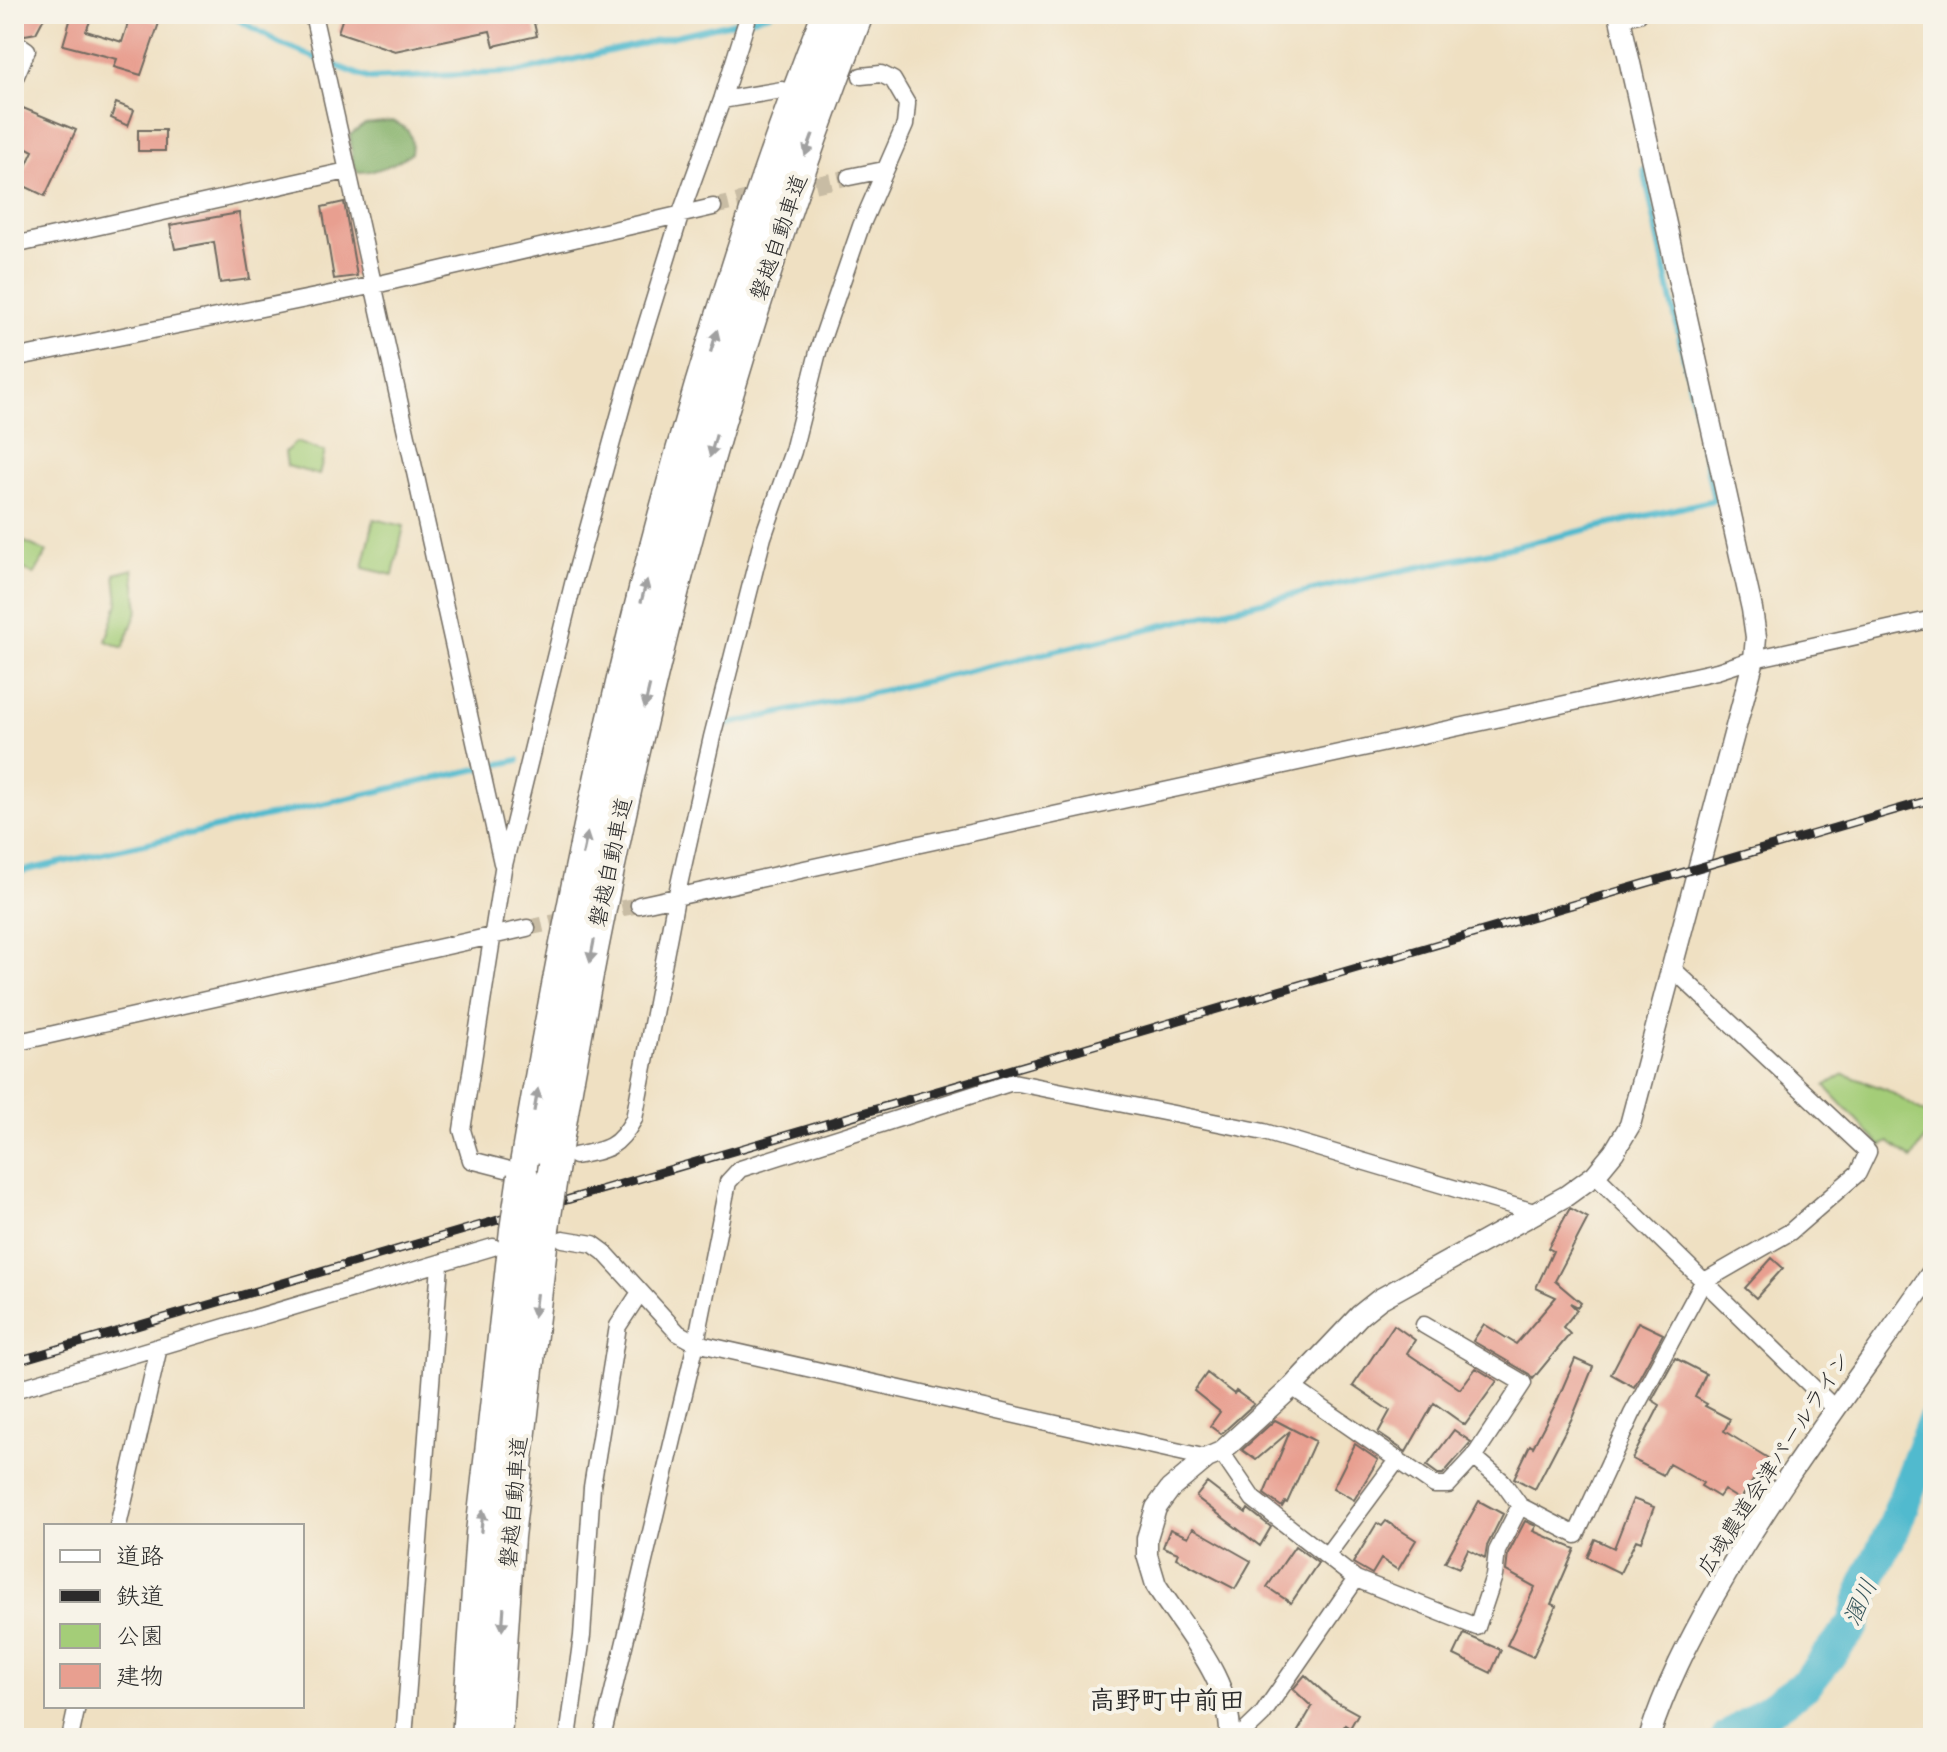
<svg xmlns="http://www.w3.org/2000/svg" width="1947" height="1752" font-family="'Shantell Sans','Klee One',sans-serif">
	<style>
		.green { fill: #a4cd78; stroke: #687c52; stroke-width: 2 }
		.forest { fill: #83b068; stroke: #576e4a; stroke-width: 2 }
		.lines { fill: none; stroke-linecap: round; stroke-linejoin: round }
		.stream { stroke: #51bace; stroke-width: 6 }
		.river { stroke: #51bace; stroke-width: 34 }
		.building { fill: #e89f90 }
		.minor-tunnel { stroke: #c8bca4; stroke-width: 16; stroke-dasharray: 16 8; stroke-linecap: butt }
		.minor-casing { stroke: #706a60; stroke-width: 19 }
		.tertiary-casing { stroke: #706a60; stroke-width: 23 }
		.motorway-casing { stroke: #706a60; stroke-width: 33 }
		.minor { stroke: #fff; stroke-width: 16 }
		.tertiary { stroke: #fff; stroke-width: 20 }
		.motorway { stroke: #fff; stroke-width: 30 }
		.rail-casing { stroke: #2b2b2b; stroke-width: 9 }
		.rail { stroke: #f7f3e8; stroke-width: 6; stroke-dasharray: 18; stroke-linecap: butt }
		.motorway-bridge-casing { stroke: #706a60; stroke-width: 33; stroke-linecap: butt }
		.motorway-bridge { stroke: #fff; stroke-width: 30 }
		.oneway { fill: #a0a0a0 }
		.labels { text-anchor: middle; stroke-width: 8; stroke-linejoin: round; paint-order: stroke }
		.street-label { font-size: 22px; fill: #2b2b2b; stroke: #f7f3e8 }
		.water-label { font-size: 24px; font-style: italic; fill: #36565c; stroke: #f7f3e8 }
		.quarter-label { font-size: 26px; font-weight: bold; fill: #2b2b2b; stroke: #f7f3e8 }
	</style>
	<rect width="100%" height="100%" fill="#f7f3e8"/>
	<filter id="ink" filterUnits="userSpaceOnUse"><feTurbulence type="fractalNoise" baseFrequency=".0125" numOctaves="2"/><feDisplacementMap in="SourceGraphic" scale="16" xChannelSelector="R" yChannelSelector="G"/><feConvolveMatrix kernelMatrix="1 2 1 2 8 2 1 2 1" color-interpolation-filters="sRGB"/></filter>
	<filter id="wash" filterUnits="userSpaceOnUse"><feTurbulence type="fractalNoise" baseFrequency=".006" numOctaves="4" result="noise"/><feDisplacementMap in="SourceGraphic" scale="32" xChannelSelector="R" yChannelSelector="G"/><feGaussianBlur stdDeviation="1.8" result="paint"/><feColorMatrix in="noise" values="0 0 0 0 0 0 0 0 0 0 0 0 0 0 0 0 0 1.4 0 .05"/><feComposite in="paint" operator="in"/></filter>
	<g filter="url(#wash)">
		<rect width="100%" height="100%" fill="#efe0c2"/>
		<!-- green -->
		<path class="green" d="M296 442 325 452 319 475 287 466 285 452Z
			M374 519 404 526 393 575 363 568Z
			M14 537 47 552 34 575 14 563Z
			M133 569 138 609 123 648 106 641 118 603 115 574Z
			M1844 1074 1887 1090 1933 1118V1126L1912 1159 1889 1142 1881 1146 1825 1086Z"/>
		<!-- forest -->
		<path class="forest" d="M392 121C409 128 414 134 411 153 395 164 379 172 358 172L353 163 350 135 365 124Z"/>
		<g class="lines">
			<!-- stream -->
			<path class="stream" d="M228 14 283 45 370 79 519 72 770 14
				M721 726 931 680 1325 587 1495 551 1714 500 1644 170
				M14 873 518 760"/>
			<!-- river -->
			<path class="river" d="M1728 1738 1806 1684 1854 1624 1865 1586 1894 1527 1933 1422"/>
		</g>
		<g id="blocks">
			<!-- building -->
			<path class="building" d="M14 14H46L36 33 25 35 14 29Z
				M72 14H93L86 31 122 42 131 14 159 23 141 75 114 67 117 59 63 45Z
				M344 14H532L537 36 494 46 490 31 395 51 338 32Z
				M116 103 134 110 128 126 111 118Z
				M23 108 76 130 45 196 18 183 33 151 14 141V129Z
				M138 130H165V151H138Z
				M344 202 357 276 334 279 322 207Z
				M239 213 250 279 220 283 214 242 175 249 170 225Z
				M1570 1208 1588 1218 1555 1281 1581 1303 1578 1307 1570 1303 1577 1310 1563 1327 1570 1334 1533 1379 1529 1374 1473 1341 1484 1324 1516 1344 1556 1297 1536 1288 1553 1251 1548 1248Z
				M1772 1258 1783 1268 1756 1298 1745 1288Z
				M1638 1322 1663 1334 1634 1387 1611 1374Z
				M1394 1325 1415 1340 1407 1353 1460 1389 1476 1368 1497 1381 1465 1425 1434 1403 1406 1452 1378 1433 1390 1411 1353 1386Z
				M1675 1358 1706 1374 1695 1397 1707 1404 1705 1406 1730 1419 1724 1431 1768 1458 1740 1500 1724 1490 1719 1497 1701 1486 1703 1483 1669 1464 1663 1475 1632 1459 1660 1405 1652 1400Z
				M1575 1359 1593 1367 1573 1416 1535 1489 1514 1478 1530 1445 1533 1447 1557 1401Z
				M1207 1373 1234 1394 1236 1391 1254 1404 1221 1434 1210 1426 1220 1412 1194 1391Z
				M1275 1420 1315 1441 1287 1503 1285 1502 1282 1507 1264 1494 1290 1431 1256 1460 1242 1450Z
				M1454 1430 1471 1442 1443 1474H1438L1427 1466Z
				M1355 1444 1378 1460 1354 1500 1333 1488Z
				M1207 1483 1246 1513 1248 1509 1271 1527 1260 1546 1196 1497Z
				M1633 1499 1654 1507 1641 1542 1636 1540 1620 1573 1587 1557 1595 1539 1614 1548Z
				M1479 1501 1503 1514 1487 1546 1485 1558 1468 1549 1459 1568 1445 1562Z
				M1386 1521 1416 1540 1398 1570 1381 1559 1372 1574 1353 1563 1377 1523 1382 1526Z
				M1525 1521 1536 1526 1533 1531 1575 1549 1551 1604 1556 1606 1533 1657 1507 1645 1535 1587 1506 1571 1508 1554Z
				M1193 1528 1251 1561 1235 1589 1176 1558 1178 1553 1163 1547 1170 1529 1188 1537Z
				M1295 1546 1318 1563 1291 1603 1267 1587Z
				M1464 1634 1501 1650 1491 1673 1454 1655Z
				M1305 1675 1331 1699 1358 1714 1350 1728 1345 1725 1338 1738H1294L1312 1707 1293 1689Z"/>
		</g>
	</g>
	<g filter="url(#ink)">
		<use href="#blocks" fill-opacity="0" stroke="#706a60" stroke-width="2"/>
		<g class="lines">
			<!-- minor-tunnel -->
			<path class="minor-tunnel" d="M792 190 849 177
				M713 207 762 196
				M598 913 639 905
				M527 928 575 918"/>
			<!-- minor casing -->
			<g class="minor-casing">
				<path id="minor" d="M313 14 502 863
					M1620 18 1639 14
					M14 41 27 50 14 80
					M722 100 782 90
					M849 177 884 170
					M14 245 347 171
					M14 358 375 285 713 207
					M639 905 1717 671 1754 659 1933 619
					M14 1043 527 928
					M575 1156C607 1150 618 1148 634 1119L676 898 712 737 763 537 793 451 819 348 861 226 905 125 907 104 893 80 881 74 861 76
					M506 1169 471 1160 462 1130 503 869 574 580 626 391 681 213 722 100 749 14
					M1595 1175 1834 1408
					M563 1239 593 1244 604 1252 678 1333 696 1343 1207 1458
					M1292 1387 1434 1485H1448L1474 1457 1523 1383 1424 1325
					M14 1390 493 1247
					M1221 1452 1253 1499 1356 1579 1477 1627 1494 1576 1497 1551 1520 1506
					M1474 1457 1502 1481 1520 1506 1576 1535 1632 1414 1703 1282 1790 1232 1858 1173 1868 1152 1673 969
					M118 1526 159 1347
					M1327 1555 1398 1459
					M70 1738 77 1706
					M404 1738 440 1265
					M568 1738 582 1636 592 1487 618 1326 639 1294
					M602 1738 696 1343 728 1182 740 1169 1013 1082 1264 1132 1534 1212
					M1238 1738 1262 1715 1356 1579"/>
			</g>
			<!-- tertiary casing -->
			<g class="tertiary-casing">
				<path id="tertiary" d="M1230 1738C1232 1680 1185 1631 1156 1585L1147 1555V1538L1156 1508 1170 1489 1207 1458 1221 1452 1292 1387 1360 1315 1380 1299 1566 1196 1595 1175 1614 1152 1630 1125 1754 659 1756 637 1752 609 1619 14
					M1649 1738C1665 1687 1689 1641 1715 1594 1779 1481 1859 1378 1933 1271"/>
			</g>
			<!-- motorway casing -->
			<g class="motorway-casing">
				<path id="motorway" d="M554 1165C619 772 713 385 858 14
					M523 1176C589 781 680 388 827 14
					M467 1738 481 1533 515 1230
					M496 1738 509 1537 544 1228"/>
			</g>
			<!-- minor -->
			<use href="#minor" class="minor"/>
			<!-- tertiary -->
			<use href="#tertiary" class="tertiary"/>
			<!-- motorway -->
			<use href="#motorway" class="motorway"/>
			<!-- rail casing -->
			<g class="rail-casing">
				<path id="rail" d="M14 1362 1933 799"/>
			</g>
			<!-- rail -->
			<use href="#rail" class="rail"/>
			<!-- motorway-bridge casing -->
			<g class="motorway-bridge-casing">
				<path id="motorway-bridge" d="M544 1228 554 1165
					M515 1230 523 1176"/>
			</g>
			<!-- motorway-bridge -->
			<use href="#motorway-bridge" class="motorway-bridge"/>
		</g>
		<!-- one-way arrows -->
		<defs><path id="oneway-solid" d="M-6-.8H1V-3.2L6.5 0L1 3.2V.8H-6Z" transform="scale(2)"/></defs>
		<g class="oneway">
			<use href="#oneway-solid" transform="translate(809 145) rotate(110)"/>
			<use href="#oneway-solid" transform="translate(714 341) rotate(-73)"/>
			<use href="#oneway-solid" transform="translate(713 446) rotate(106)"/>
			<use href="#oneway-solid" transform="translate(644 591) rotate(-75)"/>
			<use href="#oneway-solid" transform="translate(647 697) rotate(103)"/>
			<use href="#oneway-solid" transform="translate(585 844) rotate(-78)"/>
			<use href="#oneway-solid" transform="translate(592 951) rotate(101)"/>
			<use href="#oneway-solid" transform="translate(536 1100) rotate(-80)"/>
			<use href="#oneway-solid" transform="translate(535 1305) rotate(97)"/>
			<use href="#oneway-solid" transform="translate(482 1521) rotate(-84)"/>
			<use href="#oneway-solid" transform="translate(503 1619) rotate(94)"/>
		</g>
	</g>
	<g class="labels">
		<!-- street labels -->
		<g class="street-label">
			<text transform="translate(778 237) rotate(-71)" y="8">磐越自動車道</text>
			<text transform="translate(610 862) rotate(-78)" y="8">磐越自動車道</text>
			<text transform="translate(1773 1463) rotate(-57)" y="8">広域農道会津パールライン</text>
			<text transform="translate(513 1502) rotate(-85)" y="8">磐越自動車道</text>
		</g>
		<!-- water labels -->
		<g class="water-label">
			<text transform="translate(1860 1602) rotate(-65)" y="8">溷川</text>
		</g>
		<!-- quarter labels -->
		<g class="quarter-label">
			<text x="1167" y="1709">高野町中前田</text>
		</g>
	</g>
	<!-- margin -->
	<rect width="1947" height="1752" fill="none" stroke="#f7f3e8" stroke-width="48"/>
	<!-- legend -->
	<rect x="44" y="1524" width="260" height="184" fill="#f7f3e8" stroke="#a5a39c" stroke-width="2"/>
	<rect x="60" y="1550" width="40" height="12" fill="#ffffff" stroke="#a5a39c" stroke-width="2"/>
	<text x="116" y="1564" font-size="24" fill="#2b2b2b">道路</text>
	<rect x="60" y="1590" width="40" height="12" fill="#2b2b2b" stroke="#a5a39c" stroke-width="2"/>
	<text x="116" y="1604" font-size="24" fill="#2b2b2b">鉄道</text>
	<rect x="60" y="1624" width="40" height="24" fill="#a4cd78" stroke="#a5a39c" stroke-width="2"/>
	<text x="116" y="1644" font-size="24" fill="#2b2b2b">公園</text>
	<rect x="60" y="1664" width="40" height="24" fill="#e89f90" stroke="#a5a39c" stroke-width="2"/>
	<text x="116" y="1684" font-size="24" fill="#2b2b2b">建物</text>
</svg>
